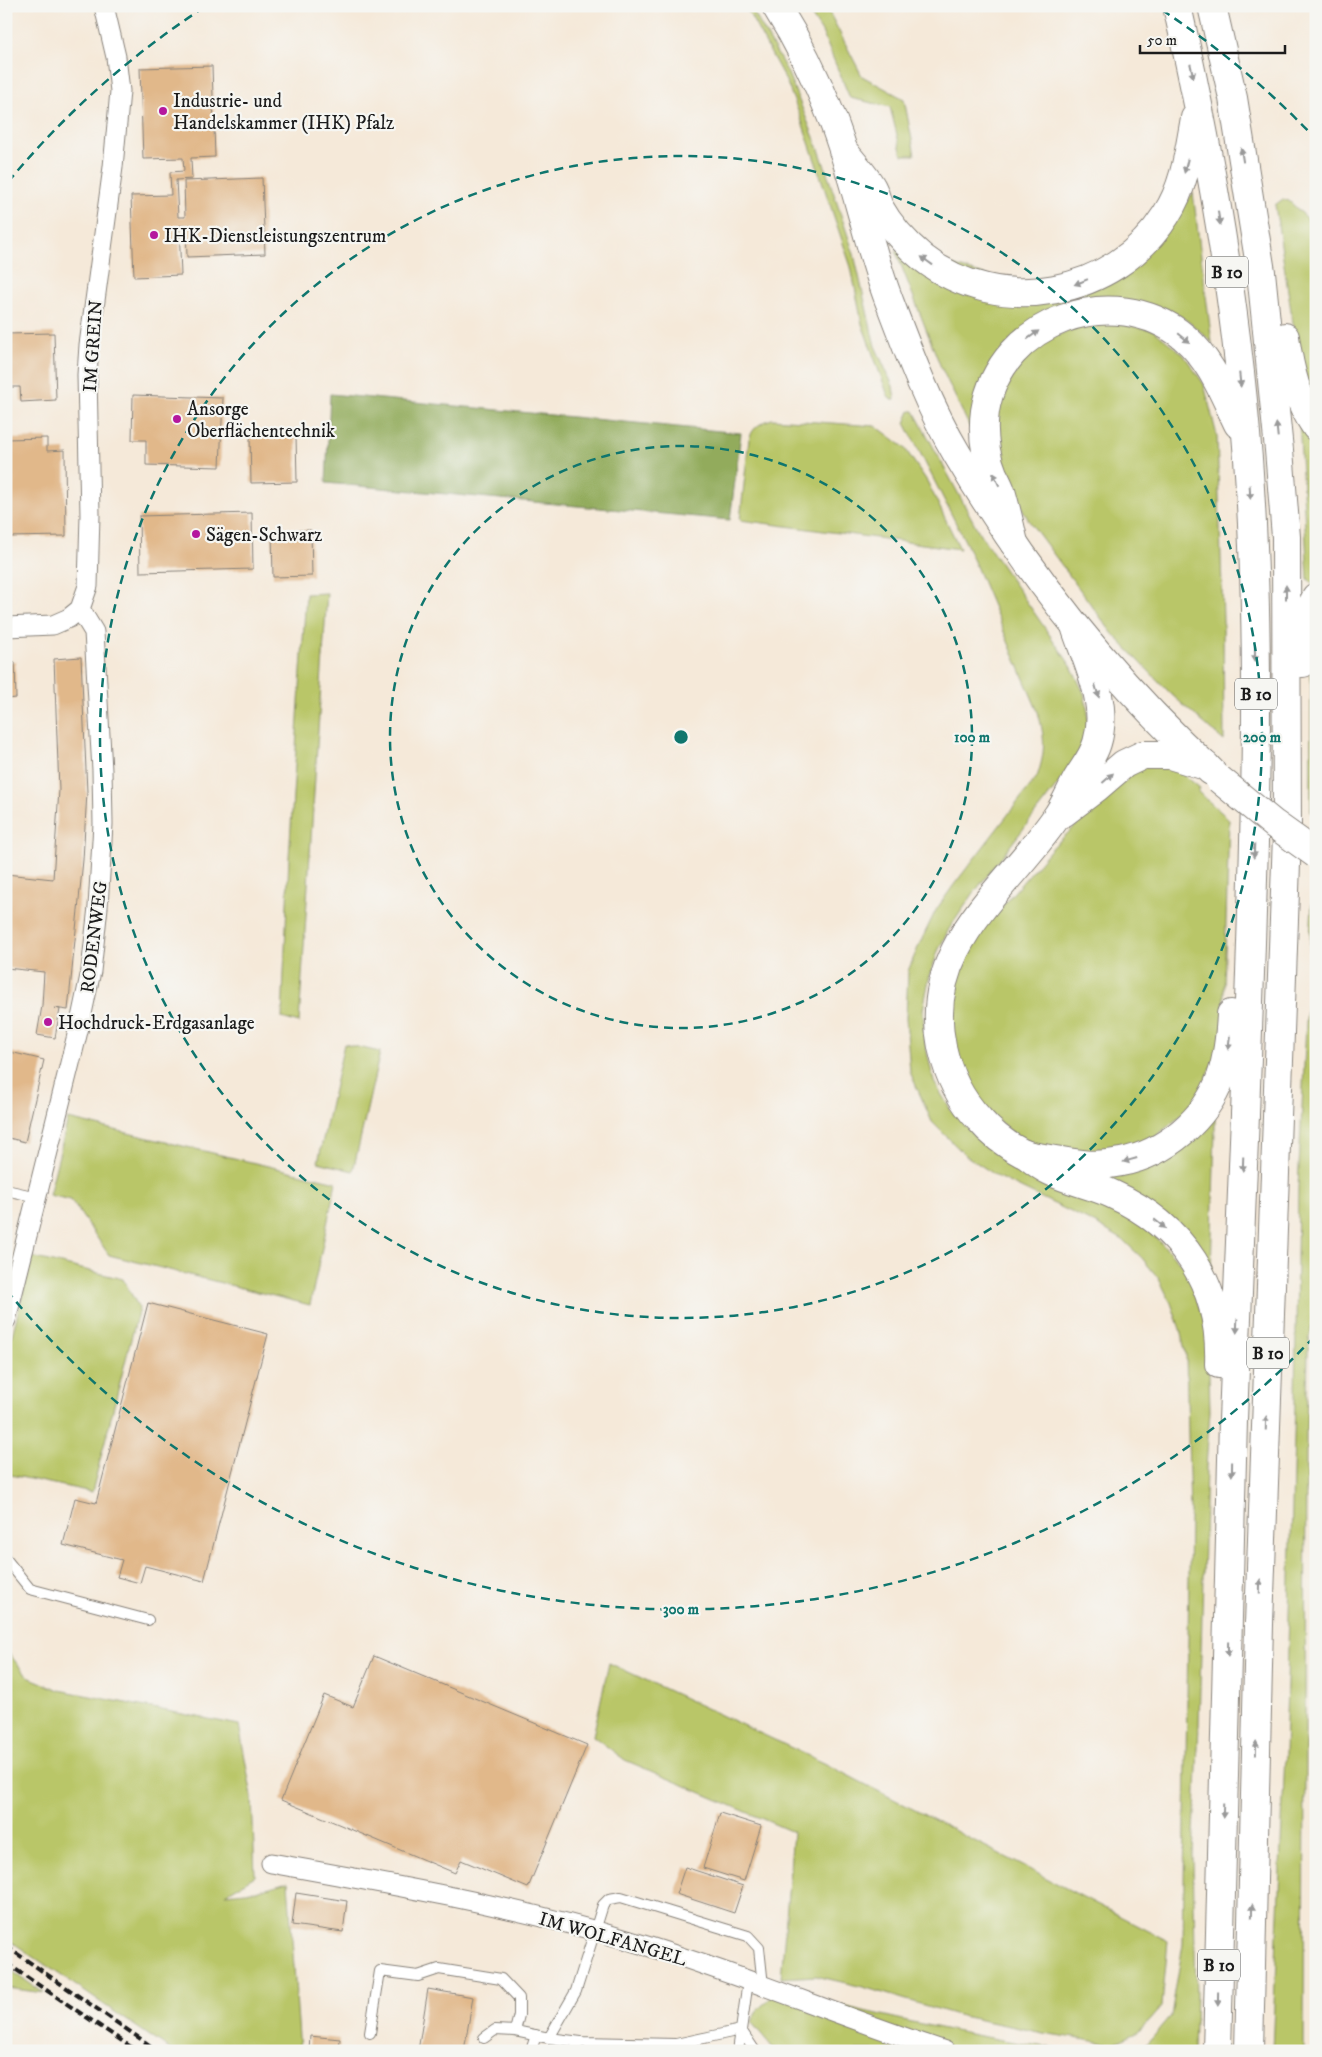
<svg xmlns="http://www.w3.org/2000/svg" width="1322" height="2057" font-family="'IM FELL DW Pica',serif">
	<style>
		.green { fill: #b9c668; stroke: #6a7142 }
		.forest { fill: #92ab5c; stroke: #57643c }
		.building { fill: #e1b88a }
		.lines { fill: none; stroke-linecap: round; stroke-linejoin: round }
		.service-casing { stroke: #88827a; stroke-width: 12 }
		.minor-casing { stroke: #88827a; stroke-width: 21 }
		.secondary-casing { stroke: #88827a; stroke-width: 30 }
		.trunk-casing { stroke: #88827a; stroke-width: 30 }
		.motorway-casing { stroke: #88827a; stroke-width: 30 }
		.service { stroke: #fff; stroke-width: 10 }
		.minor { stroke: #fff; stroke-width: 19 }
		.secondary { stroke: #fff; stroke-width: 28 }
		.trunk { stroke: #fff; stroke-width: 28 }
		.motorway { stroke: #fff; stroke-width: 28 }
		.rail { stroke: #1c1c1c; stroke-width: 4; stroke-dasharray: 8 4; stroke-linecap: butt }
		.secondary-bridge-casing { stroke: #88827a; stroke-width: 30; stroke-linecap: butt }
		.secondary-bridge { stroke: #fff; stroke-width: 28 }
		.oneway { fill: #999 }
		.ring { fill: none; stroke: #0f766e; stroke-width: 2.5; stroke-dasharray: 9 6 }
		.poi-dot { fill: #b5179e; stroke: #f6f6f2; stroke-width: 2 }
		.labels { text-anchor: middle; stroke-width: 4.5; stroke-linejoin: round; paint-order: stroke }
		.shield { fill: #f6f6f2; stroke: #5d5d5c; stroke-width: 1 }
		.shield-label { font-size: 18px; font-weight: bold; fill: #1c1c1c }
		.poi-label { font-size: 19px; fill: #1c1c1c; stroke: #f6f6f2; text-anchor: start }
		.street-label { font-size: 19px; fill: #1c1c1c; stroke: #f6f6f2 }
		.centre { fill: #0f766e; stroke: #f6f6f2; stroke-width: 2.5 }
		.ring-label { font-size: 15px; text-anchor: middle; font-weight: bold; fill: #0f766e; stroke: #f6f6f2; stroke-width: 4.5; stroke-linejoin: round; paint-order: stroke }
	</style>
	<rect width="100%" height="100%" fill="#f6f6f2"/>
	<filter id="ink" filterUnits="userSpaceOnUse"><feTurbulence type="fractalNoise" baseFrequency=".02" numOctaves="2"/><feDisplacementMap in="SourceGraphic" scale="10" xChannelSelector="R" yChannelSelector="G"/><feConvolveMatrix kernelMatrix="1 2 1 2 8 2 1 2 1" color-interpolation-filters="sRGB"/></filter>
	<filter id="wash" filterUnits="userSpaceOnUse"><feTurbulence type="fractalNoise" baseFrequency=".0096" numOctaves="4" result="noise"/><feDisplacementMap in="SourceGraphic" scale="20" xChannelSelector="R" yChannelSelector="G"/><feGaussianBlur stdDeviation="1.12" result="paint"/><feColorMatrix in="noise" values="0 0 0 0 0 0 0 0 0 0 0 0 0 0 0 0 0 1.4 0 .05"/><feComposite in="paint" operator="in"/></filter>
	<g filter="url(#wash)">
		<rect width="100%" height="100%" fill="#f5e9d9"/>
		<!-- green -->
		<path class="green" d="M745 6H750L787 71 820 152 854 254 875 346 893 386 895 400H891L888 396 862 324 851 267 800 116 787 83Z
			M805 6H826L862 76 904 99 915 155H902L890 107 850 98 822 32Z
			M1193 193 1212 343C1198 329 1181 313 1161 307 1135 300 1074 311 1045 314L972 432 940 365 896 252 899 249 1060 298 1184 205Z
			M1283 199 1289 201 1307 218 1312 227 1316 256V407L1296 344 1275 205Z
			M1092 319 1153 330 1183 354 1204 384 1217 436 1223 619 1224 741 1171 694 1112 633 1029 521 998 464 992 418 1001 393 1027 350Z
			M910 411H914L980 534 1071 666 1084 693 1088 712 1087 730 1084 745 1075 762 973 894 949 929 938 951 929 979 923 1010 925 1043 934 1082 952 1112 981 1143 1016 1165 1140 1221 1186 1269 1208 1335 1210 1411 1206 1467 1199 1725 1193 1856 1196 1995 1194 2051H1130L1148 2043 1171 2016 1183 1944 1190 1515 1186 1354 1180 1329 1171 1303 1159 1279 1142 1258 1123 1240 1096 1224 1000 1178 965 1155 932 1122 910 1072 906 1018 908 971 919 945 936 910 953 886 1037 777C1046 750 1045 739 1038 712L967 545 905 423Z
			M772 419 876 426 904 447 927 481 960 549 740 520 749 439C753 427 760 423 772 419Z
			M1299 421 1316 443V580L1313 584 1308 579Z
			M327 593 299 1023 282 1018 289 857 306 594Z
			M1316 627V816L1311 813V666Z
			M1146 765 1170 766 1184 775 1200 788 1198 792 1229 819 1223 1023 1218 1052 1195 1104 1148 1143 1087 1156 1036 1145 1014 1134 992 1115 973 1091 962 1069 955 1046 952 1024 953 999 959 975 969 951 984 927 1053 847 1133 772Z
			M1313 883 1316 885V1295L1308 1350 1306 1434 1304 2046V2051H1272L1285 1754 1295 1401 1298 1188Z
			M344 1044 380 1052 353 1171 318 1162Z
			M1212 1118 1215 1119V1129L1211 1272 1107 1181V1174Z
			M68 1119 336 1182 310 1305 109 1255 71 1200 49 1195Z
			M32 1257 123 1279 139 1308 92 1492 6 1474V1359Z
			M6 1650 28 1677 59 1690 239 1725 252 1797 255 1876 225 1894 256 1891 288 1882 300 2051H172L6 1938Z
			M609 1663 824 1763 1168 1941 1162 2006 1139 2032 1112 2044 1043 2033 957 2015 863 1987 816 1976 781 1978 793 1832 625 1760 593 1736Z
			M6 1967 44 1993 6 1988Z
			M776 1991C877 2013 979 2041 1081 2051H787L773 2048 752 2023C758 2003 765 2007 776 1991Z"/>
		<!-- forest -->
		<path class="forest" d="M330 394 741 433 730 520 326 483Z"/>
		<g id="blocks">
			<!-- building -->
			<path class="building" d="M212 66 215 157 191 158 192 179 176 180 178 217H185L184 181 262 178 265 254 187 257 186 225 179 226 181 275 134 277 131 196 171 195 170 172 184 171 183 158 143 159 140 68Z
				M54 333 56 400 21 402 20 387H6V334Z
				M133 395 223 398 220 467 146 465V440H132Z
				M296 435 297 482 251 483 250 436Z
				M47 438V451L65 450 66 536 6 537V439Z
				M252 513 253 569 140 572 139 516Z
				M311 530 312 576 273 577 272 531Z
				M81 657 87 792 83 860 68 1010 54 1008 60 1009 55 1038 37 1035 42 1006 44 972 6 968V874L53 879 59 790 54 659Z
				M6 662H15L16 698 6 699Z
				M6 1051 44 1060 25 1142 9 1138 7 1146Z
				M148 1303 268 1334 204 1581 145 1566 140 1583 117 1577 122 1560 63 1545 75 1498 96 1503Z
				M374 1656 587 1745 528 1888 461 1860 455 1873 281 1800 324 1695 353 1707Z
				M720 1813 761 1826 744 1881 703 1868Z
				M685 1867 743 1886 734 1913 676 1894Z
				M296 1893 347 1901 343 1932 292 1925Z
				M428 1989 473 1997 464 2051H418Z
				M310 2036 340 2039 339 2051H309Z"/>
		</g>
	</g>
	<g filter="url(#ink)">
		<use href="#blocks" fill-opacity="0" stroke="#88827a" stroke-width="1"/>
		<g class="lines">
			<!-- service casing -->
			<g class="service-casing">
				<path id="service" d="M6 1190 37 1197
					M6 1559 30 1589 148 1620
					M748 1981 741 2030 755 2051
					M370 2033 380 1971 418 1976 439 1969 501 1979 519 1998V2015L515 2031 549 2038 581 2042
					M484 2038 495 2030 515 2031
					M549 2038 576 1991 603 1905 609 1899 621 1897 748 1936 759 1948 763 1986
					M531 2051 536 2035
					M569 2051 581 2042 676 2044 741 2030 738 2051"/>
			</g>
			<!-- minor casing -->
			<g class="minor-casing">
				<path id="minor" d="M6 627 53 625 69 618 80 609 88 586 90 515 87 375 89 345 113 167 120 91 116 57 104 6
					M6 1320 80 1023 91 971 98 907 103 824 102 770 94 632 80 609
					M271 1863C389 1884 509 1905 624 1939 733 1971 838 2016 945 2051"/>
			</g>
			<!-- secondary casing -->
			<g class="secondary-casing">
				<path id="secondary" d="M776 6C798 41 817 80 832 118 855 177 866 239 888 298 908 351 928 405 957 454 1026 571 1111 679 1211 771"/>
			</g>
			<!-- trunk casing -->
			<g class="trunk-casing">
				<path id="trunk" d="M1177 6C1213 165 1240 325 1250 488 1263 697 1252 906 1245 1115
					M1212 6 1233 98 1261 272 1279 450 1286 537 1287 835 1259 1624 1249 2051
					M843 150C852 162 863 173 871 186 875 192 876 200 879 207 890 227 906 244 923 258 999 318 1115 296 1166 215 1185 186 1189 151 1195 118
					M1285 337C1290 370 1296 399 1316 427
					M1014 543C1010 526 1006 508 1001 491 999 485 996 480 993 474 985 454 982 433 985 411 1000 320 1114 280 1184 337 1211 360 1223 393 1238 424
					M1076 629C1088 665 1109 704 1097 743 1093 757 1084 767 1077 779 1070 792 1064 807 1055 819 1005 891 921 947 942 1047 948 1074 960 1099 979 1119 991 1133 1006 1145 1022 1153 1030 1157 1040 1157 1049 1159 1075 1163 1094 1168 1121 1162 1165 1154 1206 1119 1221 1077 1228 1056 1230 1035 1231 1014
					M1303 663C1303 640 1305 618 1316 597
					M1063 813 1096 788 1124 764 1143 755H1170L1206 766"/>
			</g>
			<!-- motorway casing -->
			<g class="motorway-casing">
				<path id="motorway" d="M1025 1154C1033 1160 1041 1167 1050 1171 1070 1181 1092 1185 1112 1194 1183 1226 1222 1285 1219 1364
					M1217 2051 1233 1420 1245 1115"/>
			</g>
			<!-- service -->
			<use href="#service" class="service"/>
			<!-- minor -->
			<use href="#minor" class="minor"/>
			<!-- secondary -->
			<use href="#secondary" class="secondary"/>
			<!-- trunk -->
			<use href="#trunk" class="trunk"/>
			<!-- motorway -->
			<use href="#motorway" class="motorway"/>
			<!-- rail -->
			<path class="rail" d="M6 1946 158 2051
				M6 1963 137 2051"/>
			<!-- secondary-bridge casing -->
			<g class="secondary-bridge-casing">
				<path id="secondary-bridge" d="M1219 779 1274 824 1316 854"/>
			</g>
			<!-- secondary-bridge -->
			<use href="#secondary-bridge" class="secondary-bridge"/>
		</g>
		<!-- one-way arrows -->
		<defs><path id="oneway-solid" d="M-6-.8H1V-3.2L6.5 0L1 3.2V.8H-6Z" transform="scale(1.25)"/></defs>
		<g class="oneway">
			<use href="#oneway-solid" transform="translate(1192 71) rotate(77)"/>
			<use href="#oneway-solid" transform="translate(1242 155) rotate(-99)"/>
			<use href="#oneway-solid" transform="translate(1186 166) rotate(104)"/>
			<use href="#oneway-solid" transform="translate(1219 218) rotate(81)"/>
			<use href="#oneway-solid" transform="translate(927 261) rotate(-144)"/>
			<use href="#oneway-solid" transform="translate(1081 282) rotate(158)"/>
			<use href="#oneway-solid" transform="translate(1033 335) rotate(-36)"/>
			<use href="#oneway-solid" transform="translate(1184 338) rotate(39)"/>
			<use href="#oneway-solid" transform="translate(1240 380) rotate(84)"/>
			<use href="#oneway-solid" transform="translate(1277 430) rotate(-96)"/>
			<use href="#oneway-solid" transform="translate(996 479) rotate(-116)"/>
			<use href="#oneway-solid" transform="translate(1250 492) rotate(87)"/>
			<use href="#oneway-solid" transform="translate(1286 592) rotate(-90)"/>
			<use href="#oneway-solid" transform="translate(1255 654) rotate(89)"/>
			<use href="#oneway-solid" transform="translate(1097 691) rotate(73)"/>
			<use href="#oneway-solid" transform="translate(1108 778) rotate(-42)"/>
			<use href="#oneway-solid" transform="translate(1254 851) rotate(92)"/>
			<use href="#oneway-solid" transform="translate(1229 1043) rotate(97)"/>
			<use href="#oneway-solid" transform="translate(1130 1160) rotate(164)"/>
			<use href="#oneway-solid" transform="translate(1243 1164) rotate(92)"/>
			<use href="#oneway-solid" transform="translate(1160 1224) rotate(40)"/>
			<use href="#oneway-solid" transform="translate(1237 1326) rotate(92)"/>
			<use href="#oneway-solid" transform="translate(1266 1423) rotate(-88)"/>
			<use href="#oneway-solid" transform="translate(1232 1469) rotate(91)"/>
			<use href="#oneway-solid" transform="translate(1260 1586) rotate(-88)"/>
			<use href="#oneway-solid" transform="translate(1228 1649) rotate(91)"/>
			<use href="#oneway-solid" transform="translate(1256 1748) rotate(-89)"/>
			<use href="#oneway-solid" transform="translate(1223 1811) rotate(92)"/>
			<use href="#oneway-solid" transform="translate(1252 1911) rotate(-89)"/>
			<use href="#oneway-solid" transform="translate(1218 1999) rotate(91)"/>
		</g>
	</g>
	<!-- distance rings -->
	<g class="ring">
		<circle cx="681" cy="737" r="291"/>
		<circle cx="681" cy="737" r="581"/>
		<path d="M1314 1337A872 872 0 0 1 8 1292M8 182A872 872 0 0 1 200 10M1162 10A872 872 0 0 1 1314 137"/>
	</g>
	<!-- markers -->
	<g class="poi-dot">
		<circle cx="163" cy="111" r="5"/>
		<circle cx="154" cy="235" r="5"/>
		<circle cx="177" cy="419" r="5"/>
		<circle cx="196" cy="534" r="5"/>
		<circle cx="48" cy="1022" r="5"/>
	</g>
	<g class="labels">
		<!-- shield labels -->
		<g class="shield">
			<rect x="1206" y="256.5" width="42" height="31" rx="4"/>
			<rect x="1235" y="678.5" width="42" height="31" rx="4"/>
			<rect x="1247" y="1337.5" width="42" height="31" rx="4"/>
			<rect x="1198" y="1949.5" width="42" height="31" rx="4"/>
		</g>
		<g class="shield-label">
			<text x="1227" y="278">B 10</text>
			<text x="1256" y="700">B 10</text>
			<text x="1268" y="1359">B 10</text>
			<text x="1219" y="1971">B 10</text>
		</g>
		<!-- poi labels -->
		<g class="poi-label">
			<text x="173" y="107">Industrie- und<tspan x="173" dy="22">Handelskammer (IHK) Pfalz</tspan></text>
			<text x="164" y="242">IHK-Dienstleistungszentrum</text>
			<text x="187" y="415">Ansorge<tspan x="187" dy="22">Oberflächentechnik</tspan></text>
			<text x="206" y="541">Sägen-Schwarz</text>
			<text x="58" y="1029">Hochdruck-Erdgasanlage</text>
		</g>
		<!-- street labels -->
		<g class="street-label">
			<text transform="translate(92 346) rotate(-86)" y="7">IM GREIN</text>
			<text transform="translate(93 937) rotate(-83)" y="7">RODENWEG</text>
			<text transform="translate(613 1938) rotate(16)" y="7">IM WOLFANGEL</text>
		</g>
	</g>
	<circle cx="681" cy="737" r="8" class="centre"/>
	<g class="ring-label">
		<text x="972" y="742">100 m</text>
		<text x="1262" y="742">200 m</text>
		<text x="681" y="1614">300 m</text>
	</g>
	<!-- margin -->
	<rect width="1322" height="2057" fill="none" stroke="#f6f6f2" stroke-width="25"/>
	<!-- scale -->
	<path d="M1140 45v8h145v-8" fill="none" stroke="#1c1c1c" stroke-width="2.5"/>
	<text x="1147" y="45" font-size="15" fill="#1c1c1c" stroke="#f6f6f2" stroke-width="4" paint-order="stroke">50 m</text>
</svg>
